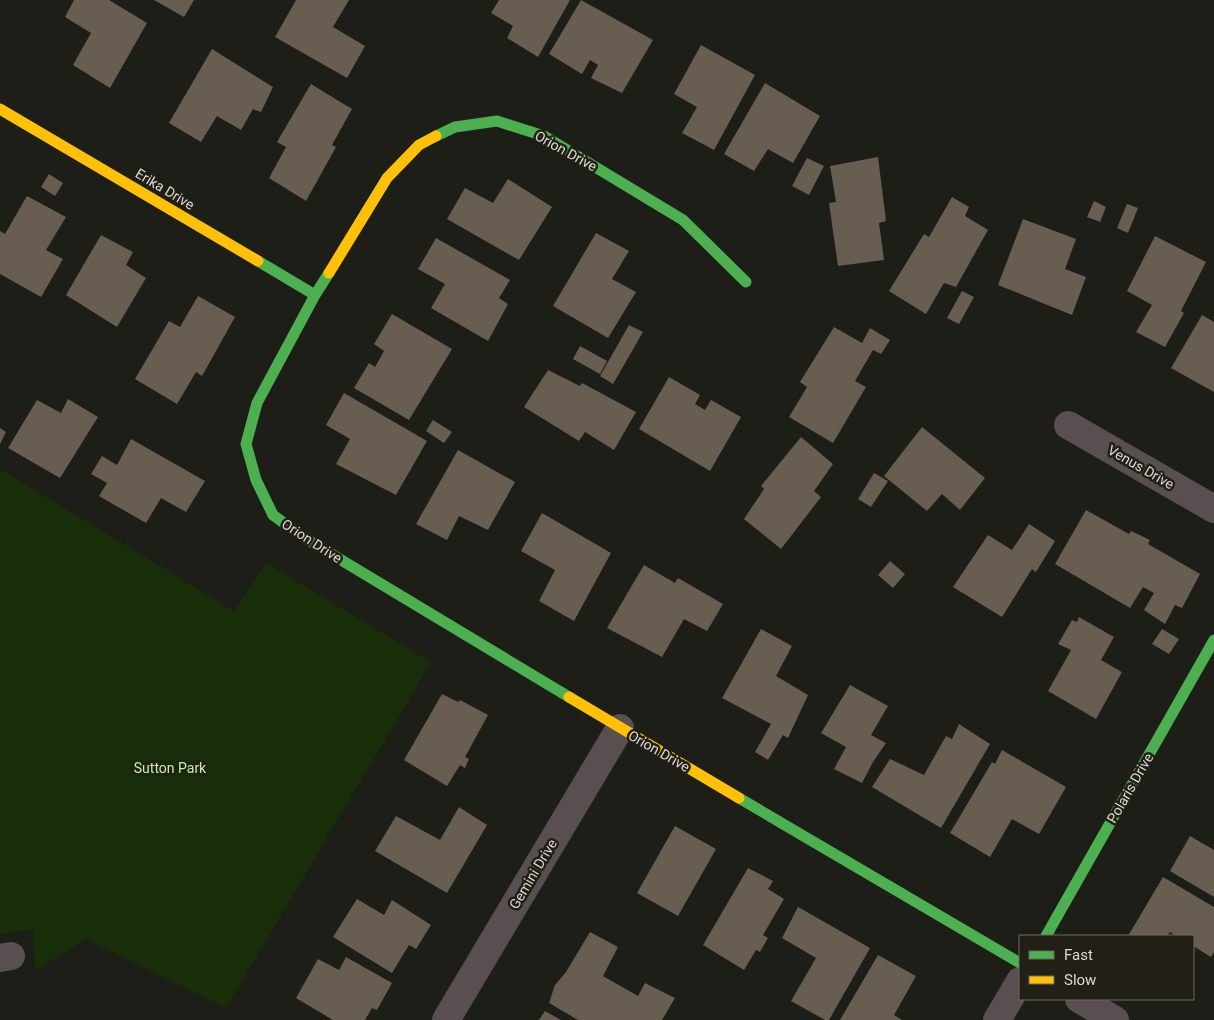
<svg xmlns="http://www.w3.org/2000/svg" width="1214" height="1020" font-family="Roboto,sans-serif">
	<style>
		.green { fill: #172e08 }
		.building { fill: #675d51 }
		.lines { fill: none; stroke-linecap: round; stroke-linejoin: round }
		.street { stroke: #594f51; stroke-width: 28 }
		.fast { stroke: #4caf50; stroke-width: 11 }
		.slow { stroke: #ffc107; stroke-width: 11 }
		.labels { text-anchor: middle; stroke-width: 5; stroke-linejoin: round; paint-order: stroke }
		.street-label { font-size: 14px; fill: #dcdad4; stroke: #211f16 }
		.park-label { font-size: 14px; fill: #bdf5a4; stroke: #211f16 }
	</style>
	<rect width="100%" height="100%" fill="#1e1e19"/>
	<!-- green -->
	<path class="green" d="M0 469 234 611 266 563 431 662 226 1008 86 939 35 971 33 929 0 934Z"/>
	<!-- building -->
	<path class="building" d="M74 0H109L147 23 110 88 73 65 91 33 65 17Z
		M154 0H194L184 17Z
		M296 0H349L333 27 365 46 347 78 275 37Z
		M499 0H570L538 57 507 38 513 26 491 13Z
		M581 0 653 40 622 93 591 78 598 65 590 60 582 74 549 54Z
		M701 45 755 75 714 150 682 133 697 107 674 94Z
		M212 49 273 87 261 112 253 109 241 130 217 116 201 142 169 123Z
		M765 83 820 116 793 163 768 149 754 171 724 154Z
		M311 84 352 109 332 145 336 147 306 201 269 178 286 147 277 142Z
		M878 157 886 221 879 223 884 260 838 266 829 203 836 202 830 166Z
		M807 158 824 166 809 195 792 186Z
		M49 174 63 183 55 196 41 187Z
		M508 179 552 207 519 260 447 219 465 188 493 203Z
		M27 196 66 217 46 250 63 259 41 297 0 274V231L5 234Z
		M952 197 969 207 965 216 988 230 956 287 944 283 926 314 889 291 924 234 929 237Z
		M1094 201 1106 207 1100 222 1087 217Z
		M1127 204 1138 208 1128 233 1117 228Z
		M1023 219 1076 239 1065 269 1086 277 1072 315 998 285Z
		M596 233 629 251 612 279 636 292 608 338 553 306Z
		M101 235 133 252 126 265 146 278 117 327 66 295Z
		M1155 236 1206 262 1181 311 1184 313 1165 347 1136 332 1152 305 1127 291Z
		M436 238 510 280 499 298 508 304 488 341 431 308 445 284 418 269Z
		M962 291 974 297 959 324 947 318Z
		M198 296 235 317 202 376 196 372 177 404 135 379 169 321 180 327Z
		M392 314 452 349 409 420 354 388 369 363 375 367 384 351 374 344Z
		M1202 315 1214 322V392L1171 368Z
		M629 325 643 332 613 384 600 376Z
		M834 327 862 343 870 328 890 340 881 354 873 350 855 381 866 387 833 443 789 417 807 387 800 382Z
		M580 346 607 361 600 374 573 359Z
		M548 370 580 386 582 383 636 412 614 450 585 432 579 441 524 407Z
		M669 377 700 395 695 404 705 410 711 400 741 417 710 471 639 429Z
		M344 393 427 441 396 495 336 464 350 439 326 425Z
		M68 399 98 417 60 478 8 448 37 400 61 413Z
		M433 420 452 432 444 443 426 431Z
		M922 427 985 478 960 510 942 494 927 511 884 476Z
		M0 428 6 432 0 444Z
		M801 437 833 464 814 491 821 497 781 549 744 519 764 489 761 486Z
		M131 439 205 481 186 512 161 498 146 523 99 496 107 483 91 474 102 456 117 465Z
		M458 450 515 482 488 530 459 516 447 540 416 524Z
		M874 473 888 481 871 507 858 499Z
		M1086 510 1129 534 1131 531 1150 540 1148 544 1200 574 1182 608 1175 605 1165 624 1144 610 1154 593 1143 587 1130 608 1055 564Z
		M542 513 611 553 574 621 539 601 555 570 521 551Z
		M1029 524 1055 541 1036 572 1032 569 1002 617 953 587 988 535 1012 550Z
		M890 561 905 574 893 588 878 575Z
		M644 565 675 583 678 578 723 604 707 631 684 619 662 657 607 628Z
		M1079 617 1114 637 1101 660 1122 672 1096 719 1048 691 1071 650 1058 644 1072 620 1077 622Z
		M761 629 792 646 776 676 808 695 788 738 783 735 768 760 755 752 771 724 722 698Z
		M1162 629 1179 639 1169 654 1152 644Z
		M850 685 888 706 871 735 886 743 873 762 862 783 834 769 846 747 821 733Z
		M442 694 458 702 460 700 488 715 465 757 469 759 465 768 460 765 447 786 404 760Z
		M959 724 990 744 941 828 872 787 890 759 924 775 946 736 952 739Z
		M1002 750 1066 787 1039 834 1012 819 990 857 950 833 992 762 995 764Z
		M459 807 487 825 447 893 375 851 396 816 440 840Z
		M675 826 716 849 678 916 637 893Z
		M1190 836 1214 850V897L1170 871Z
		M748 868 773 881 768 889 784 899 763 935 768 938 760 952 756 950 744 970 703 945Z
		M1163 877 1214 907V952L1211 957 1193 946V936H1176L1170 932 1167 936H1128Z
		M357 899 384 915 392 900 431 925 416 949 409 945 392 973 333 937Z
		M798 907 870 948 829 1020H825L791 1001 816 958 782 938Z
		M590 932 618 947 603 976 638 996 645 983 675 998 662 1020H578L549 1003 555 985 566 972Z
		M878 955 916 976 894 1015 902 1020H840Z
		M346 957 392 983 377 1010 372 1008 365 1020H333L296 998 318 959 339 970Z
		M545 1011 561 1020H539Z"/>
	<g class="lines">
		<!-- street -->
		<path class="street" d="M1068 425 1214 509
			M0 958 11 956
			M1079 999 1115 1020
			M446 1020 620 728
			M997 1020 1020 981"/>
		<!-- fast -->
		<path class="fast" d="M436 136 455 127 497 121 544 136 683 220 746 282
			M258 261 315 295
			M329 273 315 295 257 403 246 444 256 480 273 515 303 537 569 697
			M739 798 1020 963
			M1046 936 1214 640"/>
		<!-- slow -->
		<path class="slow" d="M0 109 258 261
			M329 273 387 178 419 145 436 136
			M569 697 739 798"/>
	</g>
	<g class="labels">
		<!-- street labels -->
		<g class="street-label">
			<text transform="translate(566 151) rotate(29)" y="5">Orion Drive</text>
			<text transform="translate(165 189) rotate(31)" y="5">Erika Drive</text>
			<text transform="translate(1141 467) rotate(30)" y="5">Venus Drive</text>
			<text transform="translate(312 541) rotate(33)" y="5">Orion Drive</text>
			<text transform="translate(659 751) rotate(30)" y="5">Orion Drive</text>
			<text transform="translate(1130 788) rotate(-60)" y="5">Polaris Drive</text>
			<text transform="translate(533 874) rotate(-59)" y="5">Gemini Drive</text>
		</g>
		<!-- park labels -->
		<g class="park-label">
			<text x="170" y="773">Sutton Park</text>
		</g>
	</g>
	<!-- legend -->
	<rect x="1019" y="935" width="175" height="65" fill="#211f16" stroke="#6c6a62"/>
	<rect x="1029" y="951" width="25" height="8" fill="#4caf50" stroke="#6c6a62"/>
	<text x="1064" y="960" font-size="15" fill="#dcdad4">Fast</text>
	<rect x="1029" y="976" width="25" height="8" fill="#ffc107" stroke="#6c6a62"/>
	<text x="1064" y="985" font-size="15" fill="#dcdad4">Slow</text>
</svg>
